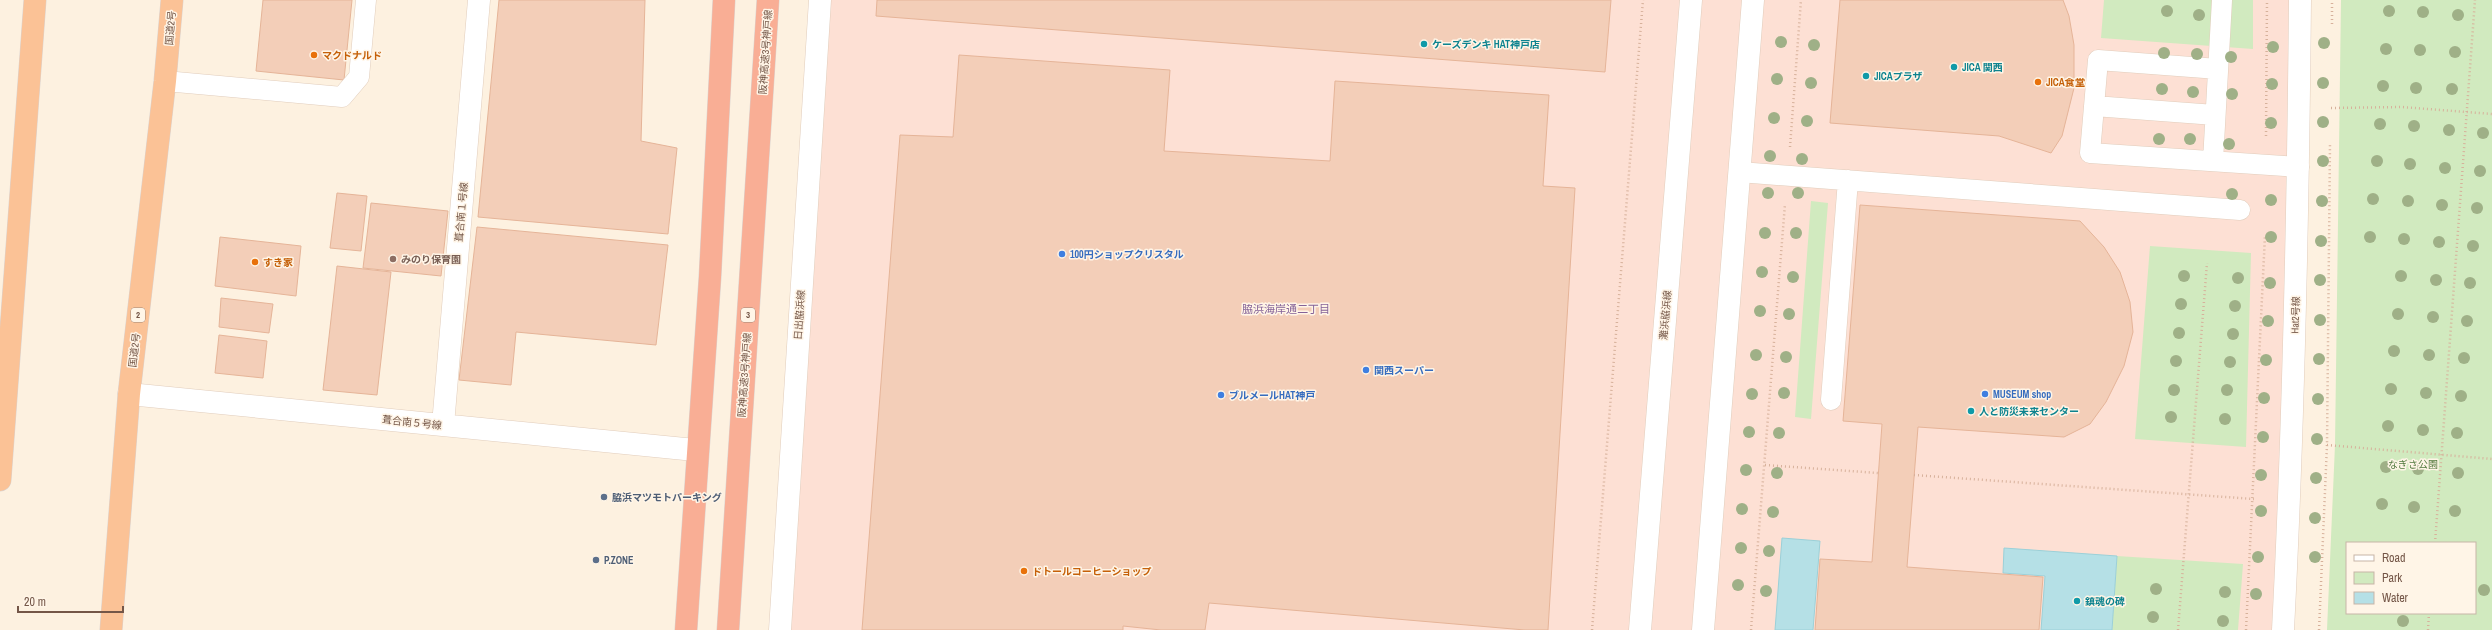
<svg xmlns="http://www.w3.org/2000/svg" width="2492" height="630" font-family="'Archivo Narrow','Noto Sans JP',sans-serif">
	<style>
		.commercial { fill: #fde0d4 }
		.green { fill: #d1eabf; fill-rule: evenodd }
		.water { fill: #b5e0e6; stroke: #9bd0d8 }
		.building { fill: #f3ceb8; stroke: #e5b498 }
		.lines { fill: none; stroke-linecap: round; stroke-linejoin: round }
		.service-casing { stroke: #e1cdbc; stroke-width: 21 }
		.minor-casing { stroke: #e1cdbc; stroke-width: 23 }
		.tertiary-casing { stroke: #e1cdbc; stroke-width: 23 }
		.trunk-casing { stroke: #dbd3cf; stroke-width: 23 }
		.motorway-casing { stroke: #dbd3cf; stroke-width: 23 }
		.path { stroke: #d7b19b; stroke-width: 2.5; stroke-dasharray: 1 3; stroke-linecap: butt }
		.service { stroke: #fff; stroke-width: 20 }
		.minor { stroke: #fff; stroke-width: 22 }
		.tertiary { stroke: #fff; stroke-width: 22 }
		.trunk { stroke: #fbc296; stroke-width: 22 }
		.motorway { stroke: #f9ae95; stroke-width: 22 }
		.tree { fill: #9fb087 }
		.culture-dot { fill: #0f9aa8; stroke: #fff5e7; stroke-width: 1.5 }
		.food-dot { fill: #e8710a; stroke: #fff5e7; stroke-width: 1.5 }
		.shop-dot { fill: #3f7fe0; stroke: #fff5e7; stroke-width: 1.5 }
		.education-dot { fill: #8d6e63; stroke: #fff5e7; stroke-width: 1.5 }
		.service-dot { fill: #5c6f8a; stroke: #fff5e7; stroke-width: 1.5 }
		.labels { text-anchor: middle; stroke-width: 3; stroke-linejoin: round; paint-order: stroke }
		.shield { fill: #fff5e7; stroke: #9e8677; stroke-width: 1 }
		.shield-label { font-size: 9px; font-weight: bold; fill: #745647 }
		.street-label { font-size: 10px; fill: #745647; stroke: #fff5e7 }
		.culture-label { font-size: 10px; font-weight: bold; fill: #0d838f; stroke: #fff5e7; text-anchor: start }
		.food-label { font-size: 10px; font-weight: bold; fill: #c56008; stroke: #fff5e7; text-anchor: start }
		.shop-label { font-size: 10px; font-weight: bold; fill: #366cbe; stroke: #fff5e7; text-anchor: start }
		.education-label { font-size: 10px; font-weight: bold; fill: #785e54; stroke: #fff5e7; text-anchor: start }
		.park-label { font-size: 10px; fill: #527a3f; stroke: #fff5e7 }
		.service-label { font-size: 10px; font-weight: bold; fill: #4e5e75; stroke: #fff5e7; text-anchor: start }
		.neighbourhood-label { font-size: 11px; fill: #856298; stroke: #fff5e7 }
	</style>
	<rect width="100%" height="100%" fill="#fdf1e0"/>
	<!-- commercial -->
	<path class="commercial" d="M820 0H2300L2283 630H780Z"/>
	<!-- green -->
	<path class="green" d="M2104 0H2253V49L2101 38Z
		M2341 0H2492V630H2327L2335 445ZM2347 543H2475V613H2347Z
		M1811 201 1828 203 1811 419 1795 417Z
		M2150 246 2251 253 2246 447 2135 439Z
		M2117 556 2243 564 2238 630H2112Z"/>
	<!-- water -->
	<path class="water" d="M1782 538 1820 541 1813 630H1775Z
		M2004 548 2117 556 2112 630H2041L2045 576 2003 573Z"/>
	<!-- building -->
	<path class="building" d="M263 0H352L344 80 256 71Z
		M499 0H645L641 141 677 148 668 234 478 217Z
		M877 0H1611L1605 72 876 16Z
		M1840 0H2063L2069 16 2074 45V88L2062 136 2051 153 1999 136 1830 123Z
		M959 55 1170 70 1164 151 1330 161 1335 81 1549 95 1543 186 1575 188 1548 630H1525L1209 603 1205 630H1161L1123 626V630H862L900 135 953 137Z
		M337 193 367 196 361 251 330 248Z
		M371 203 448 211 441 276 363 268Z
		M1860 205 2080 221 2104 247 2120 272 2130 302 2133 332 2124 366 2106 402 2090 424 2064 437 1918 427 1907 567 2043 577 2039 630H1815L1820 559 1872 562 1882 424 1843 421Z
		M477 227 668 245 656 345 516 332 511 385 459 380Z
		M220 237 301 246 296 296 215 286Z
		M337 266 391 272 377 395 323 390Z
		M221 298 273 304 269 333 219 327Z
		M219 335 267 341 263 378 215 373Z"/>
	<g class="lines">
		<!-- service casing -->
		<g class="service-casing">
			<path id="service" d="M2218 69 2098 60 2090 153 2299 167
				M165 81 342 97 359 77 366 0
				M2094 106 2215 115
				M2213 161 2222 0
				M1739 172 2240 210
				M1831 400 1848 180"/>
		</g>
		<!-- minor casing -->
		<g class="minor-casing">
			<path id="minor" d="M129 394 695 450
				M443 425 479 0"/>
		</g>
		<!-- tertiary casing -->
		<g class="tertiary-casing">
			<path id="tertiary" d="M780 630 820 0
				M1640 630 1691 0
				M1703 630 1753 0
				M2283 630C2294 420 2298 210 2300 0"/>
		</g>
		<!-- trunk casing -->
		<g class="trunk-casing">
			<path id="trunk" d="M0 480 35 0
				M111 630 129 394 165 81 172 0"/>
		</g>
		<!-- motorway casing -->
		<g class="motorway-casing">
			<path id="motorway" d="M686 630 710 277 724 0
				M728 630 768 0"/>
		</g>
		<!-- path -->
		<path class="path" d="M2332 24V0
			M2331 108 2402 107 2492 114
			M2266 136 2267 0
			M1790 147 1801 0
			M2327 445 2492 459
			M1765 465 1878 473
			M1914 475 2254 499
			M2435 543 2475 0
			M1592 630 1643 0
			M1751 630 1785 204
			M2178 630 2207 263
			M2246 630 2265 235
			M2319 630 2327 445 2330 143
			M2428 630 2429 613"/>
		<!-- service -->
		<use href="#service" class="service"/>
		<!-- minor -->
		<use href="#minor" class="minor"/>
		<!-- tertiary -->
		<use href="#tertiary" class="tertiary"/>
		<!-- trunk -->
		<use href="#trunk" class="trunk"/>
		<!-- motorway -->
		<use href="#motorway" class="motorway"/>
	</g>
	<!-- trees -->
	<g class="tree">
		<circle cx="2167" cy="11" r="6"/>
		<circle cx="2389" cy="11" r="6"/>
		<circle cx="2423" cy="12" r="6"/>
		<circle cx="2199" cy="15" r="6"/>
		<circle cx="2458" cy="15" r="6"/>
		<circle cx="1781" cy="42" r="6"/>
		<circle cx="2324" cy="43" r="6"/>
		<circle cx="1814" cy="45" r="6"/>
		<circle cx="2273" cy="47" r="6"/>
		<circle cx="2386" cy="49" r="6"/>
		<circle cx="2420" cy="50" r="6"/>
		<circle cx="2455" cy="52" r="6"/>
		<circle cx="2164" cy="53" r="6"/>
		<circle cx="2197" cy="54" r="6"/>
		<circle cx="2231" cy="57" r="6"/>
		<circle cx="1777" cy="79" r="6"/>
		<circle cx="1811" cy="83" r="6"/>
		<circle cx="2323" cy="83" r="6"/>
		<circle cx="2272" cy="84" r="6"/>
		<circle cx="2383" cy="86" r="6"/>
		<circle cx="2416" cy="88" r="6"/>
		<circle cx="2162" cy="89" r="6"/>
		<circle cx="2452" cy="89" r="6"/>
		<circle cx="2193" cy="92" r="6"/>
		<circle cx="2232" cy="94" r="6"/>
		<circle cx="1774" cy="118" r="6"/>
		<circle cx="1807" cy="121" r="6"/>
		<circle cx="2323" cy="122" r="6"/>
		<circle cx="2271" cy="123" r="6"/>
		<circle cx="2380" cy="124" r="6"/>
		<circle cx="2414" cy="126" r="6"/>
		<circle cx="2449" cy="130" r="6"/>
		<circle cx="2483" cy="133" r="6"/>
		<circle cx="2159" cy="139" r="6"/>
		<circle cx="2190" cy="139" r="6"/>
		<circle cx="2229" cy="144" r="6"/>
		<circle cx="1770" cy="156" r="6"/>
		<circle cx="1802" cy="159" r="6"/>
		<circle cx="2323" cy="161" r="6"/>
		<circle cx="2377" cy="161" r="6"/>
		<circle cx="2410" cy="164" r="6"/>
		<circle cx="2445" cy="168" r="6"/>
		<circle cx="2480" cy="171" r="6"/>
		<circle cx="1768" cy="193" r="6"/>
		<circle cx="1798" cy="193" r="6"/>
		<circle cx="2232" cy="194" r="6"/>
		<circle cx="2373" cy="199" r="6"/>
		<circle cx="2271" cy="200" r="6"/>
		<circle cx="2322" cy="201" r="6"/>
		<circle cx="2408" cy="201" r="6"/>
		<circle cx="2442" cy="205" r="6"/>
		<circle cx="2477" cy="208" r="6"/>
		<circle cx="1765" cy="233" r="6"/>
		<circle cx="1796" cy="233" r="6"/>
		<circle cx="2271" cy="237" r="6"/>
		<circle cx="2370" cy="237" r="6"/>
		<circle cx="2404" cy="239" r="6"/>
		<circle cx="2321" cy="241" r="6"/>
		<circle cx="2439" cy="242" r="6"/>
		<circle cx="2473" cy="246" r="6"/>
		<circle cx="1762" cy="272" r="6"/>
		<circle cx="2184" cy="276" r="6"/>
		<circle cx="2401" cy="276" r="6"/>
		<circle cx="1793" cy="277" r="6"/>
		<circle cx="2238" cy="278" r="6"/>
		<circle cx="2320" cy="280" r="6"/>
		<circle cx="2436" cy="280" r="6"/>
		<circle cx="2270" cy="283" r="6"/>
		<circle cx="2470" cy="283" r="6"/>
		<circle cx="2181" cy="304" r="6"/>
		<circle cx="2235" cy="306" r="6"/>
		<circle cx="1760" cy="311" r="6"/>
		<circle cx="1789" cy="314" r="6"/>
		<circle cx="2398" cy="314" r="6"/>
		<circle cx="2433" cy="317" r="6"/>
		<circle cx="2320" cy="320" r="6"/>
		<circle cx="2268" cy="321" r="6"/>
		<circle cx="2467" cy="321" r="6"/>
		<circle cx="2179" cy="333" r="6"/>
		<circle cx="2233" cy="334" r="6"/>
		<circle cx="2394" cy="351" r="6"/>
		<circle cx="1756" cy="355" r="6"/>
		<circle cx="2429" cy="355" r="6"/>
		<circle cx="1786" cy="357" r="6"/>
		<circle cx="2464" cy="358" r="6"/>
		<circle cx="2319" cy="359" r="6"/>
		<circle cx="2266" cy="360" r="6"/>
		<circle cx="2176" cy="361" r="6"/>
		<circle cx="2230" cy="362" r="6"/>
		<circle cx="2391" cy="389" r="6"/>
		<circle cx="2174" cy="390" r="6"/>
		<circle cx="2227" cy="390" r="6"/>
		<circle cx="1784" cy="393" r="6"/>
		<circle cx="2426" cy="393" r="6"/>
		<circle cx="1752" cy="394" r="6"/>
		<circle cx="2461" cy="396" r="6"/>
		<circle cx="2264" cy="398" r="6"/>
		<circle cx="2318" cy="399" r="6"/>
		<circle cx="2171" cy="417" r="6"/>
		<circle cx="2225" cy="419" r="6"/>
		<circle cx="2388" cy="426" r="6"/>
		<circle cx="2423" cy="430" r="6"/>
		<circle cx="1749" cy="432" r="6"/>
		<circle cx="1779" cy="433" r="6"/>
		<circle cx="2457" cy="433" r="6"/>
		<circle cx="2263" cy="437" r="6"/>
		<circle cx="2317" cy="439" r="6"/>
		<circle cx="2386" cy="467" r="6"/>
		<circle cx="2418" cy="469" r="6"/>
		<circle cx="1746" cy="470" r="6"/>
		<circle cx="1777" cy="473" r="6"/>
		<circle cx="2458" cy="473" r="6"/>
		<circle cx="2261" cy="475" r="6"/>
		<circle cx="2316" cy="478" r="6"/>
		<circle cx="2382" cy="504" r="6"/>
		<circle cx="2414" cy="507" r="6"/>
		<circle cx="1742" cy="509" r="6"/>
		<circle cx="2261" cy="511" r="6"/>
		<circle cx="2455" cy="511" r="6"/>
		<circle cx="1773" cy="512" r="6"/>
		<circle cx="2315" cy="518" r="6"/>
		<circle cx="1741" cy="548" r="6"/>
		<circle cx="1769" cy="551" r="6"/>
		<circle cx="2258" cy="557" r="6"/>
		<circle cx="2315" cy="557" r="6"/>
		<circle cx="1738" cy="585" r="6"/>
		<circle cx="2156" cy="589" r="6"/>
		<circle cx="2484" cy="590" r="6"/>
		<circle cx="1766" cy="591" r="6"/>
		<circle cx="2225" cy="592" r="6"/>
		<circle cx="2256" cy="594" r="6"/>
		<circle cx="2153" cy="617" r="6"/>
		<circle cx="2223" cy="621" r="6"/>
		<circle cx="2403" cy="621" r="6"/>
	</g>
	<!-- markers -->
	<g class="culture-dot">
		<circle cx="1424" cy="44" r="4"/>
		<circle cx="1954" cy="67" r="4"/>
		<circle cx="1866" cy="76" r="4"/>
		<circle cx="1971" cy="411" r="4"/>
		<circle cx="2077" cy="601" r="4"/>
	</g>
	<g class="food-dot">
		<circle cx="314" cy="55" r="4"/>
		<circle cx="2038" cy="82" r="4"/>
		<circle cx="255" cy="262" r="4"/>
		<circle cx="1024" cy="571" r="4"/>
	</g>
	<g class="shop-dot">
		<circle cx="1062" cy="254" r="4"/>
		<circle cx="1366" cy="370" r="4"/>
		<circle cx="1985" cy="394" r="4"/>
		<circle cx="1221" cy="395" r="4"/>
	</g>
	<circle class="education-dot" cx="393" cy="259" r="4"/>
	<g class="service-dot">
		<circle cx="604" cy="497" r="4"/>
		<circle cx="596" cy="560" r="4"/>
	</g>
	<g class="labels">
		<!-- shield labels -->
		<g class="shield">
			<rect x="131" y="308" width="14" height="14" rx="3"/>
			<rect x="741" y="308" width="14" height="14" rx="3"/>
		</g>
		<g class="shield-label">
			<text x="138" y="318">2</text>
			<text x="748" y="318">3</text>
		</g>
		<!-- street labels -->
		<g class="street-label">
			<text transform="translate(170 28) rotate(-85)" y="4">国道2号</text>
			<text transform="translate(765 52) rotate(-86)" y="4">阪神高速3号神戸線</text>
			<text transform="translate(461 212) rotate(-85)" y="4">葺合南１号線</text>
			<text transform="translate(799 315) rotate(-86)" y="4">日出脇浜線</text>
			<text transform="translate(1665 315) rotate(-85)" y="4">灘浜脇浜線</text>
			<text transform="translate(2295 315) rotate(-88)" y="4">Hat2号線</text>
			<text transform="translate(134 350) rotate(-83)" y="4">国道2号</text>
			<text transform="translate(744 375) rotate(-86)" y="4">阪神高速3号神戸線</text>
			<text transform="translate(412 422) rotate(6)" y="4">葺合南５号線</text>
		</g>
		<!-- culture labels -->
		<g class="culture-label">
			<text x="1432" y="48">ケーズデンキ HAT神戸店</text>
			<text x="1962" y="71">JICA 関西</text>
			<text x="1874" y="80">JICAプラザ</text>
			<text x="1979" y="415">人と防災未来センター</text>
			<text x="2085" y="605">鎮魂の碑</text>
		</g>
		<!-- food labels -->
		<g class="food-label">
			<text x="322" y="59">マクドナルド</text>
			<text x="2046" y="86">JICA食堂</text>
			<text x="263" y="266">すき家</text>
			<text x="1032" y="575">ドトールコーヒーショップ</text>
		</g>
		<!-- shop labels -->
		<g class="shop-label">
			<text x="1070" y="258">100円ショップクリスタル</text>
			<text x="1374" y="374">関西スーパー</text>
			<text x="1993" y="398">MUSEUM shop</text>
			<text x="1229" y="399">ブルメールHAT神戸</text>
		</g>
		<!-- education labels -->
		<g class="education-label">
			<text x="401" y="263">みのり保育園</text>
		</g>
		<!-- park labels -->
		<g class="park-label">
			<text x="2413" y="468">なぎさ公園</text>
		</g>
		<!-- service labels -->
		<g class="service-label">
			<text x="612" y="501">脇浜マツモトパーキング</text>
			<text x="604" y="564">P.ZONE</text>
		</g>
		<!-- neighbourhood labels -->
		<g class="neighbourhood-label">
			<text x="1286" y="313">脇浜海岸通二丁目</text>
		</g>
	</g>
	<!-- legend -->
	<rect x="2346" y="542" width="130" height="72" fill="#fff5e7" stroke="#c7b5a7"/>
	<rect x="2354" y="555" width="20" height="6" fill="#ffffff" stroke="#c7b5a7"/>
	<text x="2382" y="562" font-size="12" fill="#745647">Road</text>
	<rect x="2354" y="572" width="20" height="12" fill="#d1eabf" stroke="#c7b5a7"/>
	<text x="2382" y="582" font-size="12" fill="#745647">Park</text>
	<rect x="2354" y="592" width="20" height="12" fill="#b5e0e6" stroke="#c7b5a7"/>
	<text x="2382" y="602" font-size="12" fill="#745647">Water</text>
	<!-- scale -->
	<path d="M18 606v6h105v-6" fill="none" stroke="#745647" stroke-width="2"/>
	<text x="24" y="606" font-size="12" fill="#745647" stroke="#fff5e7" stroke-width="3" paint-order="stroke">20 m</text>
</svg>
